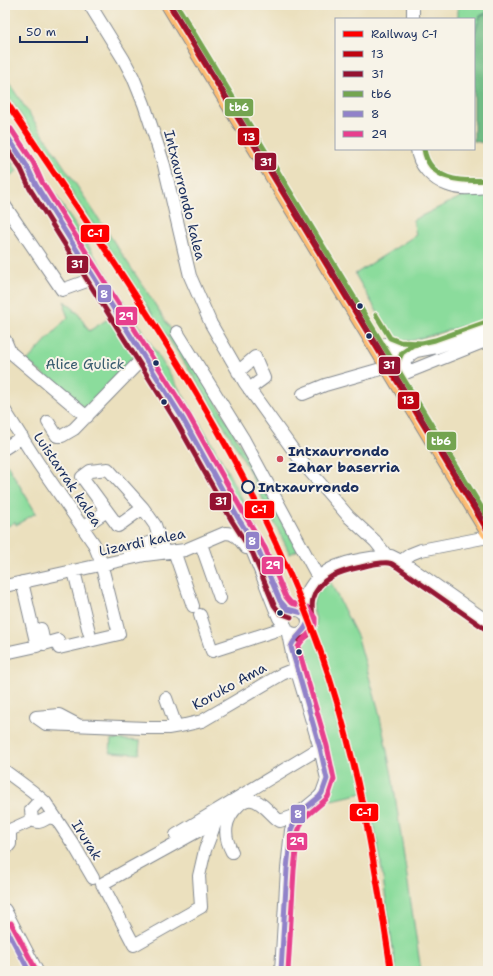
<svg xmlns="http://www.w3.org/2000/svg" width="493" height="976" font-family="'Shantell Sans',sans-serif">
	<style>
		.green { fill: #8bdc9c; stroke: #53867d }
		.forest { fill: #70bc84; stroke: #467671 }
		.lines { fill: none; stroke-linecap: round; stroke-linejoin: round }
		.minor-casing { stroke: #83888e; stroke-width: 14 }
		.major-casing { stroke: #83888e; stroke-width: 17 }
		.minor { stroke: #fff; stroke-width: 12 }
		.major { stroke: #febc71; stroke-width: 15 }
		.bus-1-casing { stroke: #f7f3e8; stroke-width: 8 }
		.bus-2-casing { stroke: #f7f3e8; stroke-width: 8 }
		.bus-3-casing { stroke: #f7f3e8; stroke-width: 8 }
		.bus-4-casing { stroke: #f7f3e8; stroke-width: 8 }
		.bus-5-casing { stroke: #f7f3e8; stroke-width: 8 }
		.bus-1 { stroke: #bf0411; stroke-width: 5 }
		.bus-2 { stroke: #941231; stroke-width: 5 }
		.bus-3 { stroke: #74a450; stroke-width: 5 }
		.bus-4 { stroke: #9182c9; stroke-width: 5 }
		.bus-5 { stroke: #e73f8d; stroke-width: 5 }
		.rail-1-casing { stroke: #f7f3e8; stroke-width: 9 }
		.rail-1 { stroke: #f00; stroke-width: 6 }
		.bus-dot { fill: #1b2f5e; stroke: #f7f3e8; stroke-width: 1.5 }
		.poi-dot { fill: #d1495b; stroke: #f7f3e8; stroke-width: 1.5 }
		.stop-dot { fill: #f7f3e8; stroke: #1b2f5e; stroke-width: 2 }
		.labels { text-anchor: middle; stroke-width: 4; stroke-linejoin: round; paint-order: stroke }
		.street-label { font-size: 14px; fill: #1b2f5e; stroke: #f7f3e8 }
		.park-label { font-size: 14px; fill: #375a6e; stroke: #f7f3e8 }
		.poi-label { font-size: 14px; font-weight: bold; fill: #1b2f5e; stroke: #f7f3e8; text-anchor: start }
		.stop-label { font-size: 14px; font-weight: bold; fill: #1b2f5e; stroke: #f7f3e8; text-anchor: start }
		.line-badge { stroke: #f7f3e8; stroke-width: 1.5 }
		.badge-label { font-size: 11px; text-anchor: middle; font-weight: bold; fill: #fff }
	</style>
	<rect width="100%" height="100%" fill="#f7f3e8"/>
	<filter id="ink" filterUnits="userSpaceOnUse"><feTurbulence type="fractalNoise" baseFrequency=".025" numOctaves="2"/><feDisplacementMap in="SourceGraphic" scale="8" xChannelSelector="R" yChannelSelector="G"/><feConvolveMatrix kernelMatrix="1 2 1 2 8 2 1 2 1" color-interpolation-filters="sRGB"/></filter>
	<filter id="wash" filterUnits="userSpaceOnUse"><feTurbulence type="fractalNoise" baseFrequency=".012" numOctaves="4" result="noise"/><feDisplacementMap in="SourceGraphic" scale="16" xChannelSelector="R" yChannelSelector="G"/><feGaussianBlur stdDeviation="0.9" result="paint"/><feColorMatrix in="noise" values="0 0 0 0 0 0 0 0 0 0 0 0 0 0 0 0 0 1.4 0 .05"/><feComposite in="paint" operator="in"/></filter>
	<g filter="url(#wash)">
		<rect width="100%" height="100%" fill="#ebe0be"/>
		<!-- green -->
		<path class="green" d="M458 5H488V12L480 16 474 36V19H458Z
			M5 77 147 292 212 394 298 550 290 554 242 457 205 394 5 91Z
			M5 118C49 184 92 251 135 319 180 390 227 461 260 539L244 516 213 460 40 182 42 181 5 124Z
			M5 152 17 171 5 180Z
			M488 193V319L411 341 399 340 389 332 355 274 416 235 413 220 465 195Z
			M64 301 74 309 73 311 77 312 89 331 111 317 136 358 88 411 27 361 68 317 64 307 66 306Z
			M5 461 36 513 16 525 15 522 8 526 5 520Z
			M330 581 358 638 378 708 392 775 421 971H396L380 857 367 792 332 800 330 791 333 783V769L307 687 311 681 300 649C302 646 303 642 305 640 310 634 314 634 316 625 317 618 313 613 313 606 312 595 322 587 330 581Z
			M111 739 140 741 139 754 110 752Z"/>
		<!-- forest -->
		<path class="forest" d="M488 12V144L474 141V36L480 16Z"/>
	</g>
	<g filter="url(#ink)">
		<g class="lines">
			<!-- minor casing -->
			<g class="minor-casing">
				<path id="minor" d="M90 5 124 60 133 77 144 104 164 165 190 276 211 324 245 383 301 461 349 517 375 541 387 556
					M413 5V19
					M5 133 27 166 36 185C105 294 179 402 237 517 254 550 265 585 279 618L286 627 212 651 200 615
					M417 149C418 165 433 180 448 185 460 190 475 188 488 187
					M5 206 62 290 95 278
					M488 329 437 347 416 351 411 354 405 361 403 374 488 340
					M177 332 244 440 318 577
					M5 340 10 352 87 417
					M385 344 392 347 403 349
					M238 372 255 357 264 378 249 389
					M303 394 325 385 388 367C385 357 391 354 399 349
					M5 411 38 463 94 544 100 559 119 634 59 648
					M48 422 57 436H62L74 429 145 356
					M5 448 22 437
					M143 508 108 469 90 471 82 477 118 526 143 508 155 525 164 552
					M83 527 107 511
					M201 544 220 598
					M127 549 160 540
					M174 551 193 606
					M401 561 411 554 421 550 488 537
					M74 571 89 632
					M5 586 145 555 185 550 225 533C236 533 240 540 246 548
					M277 592C280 601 283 608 293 610
					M297 610C304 601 307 590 315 581 332 562 362 559 387 556H391L401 561 488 622
					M284 622a12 12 0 1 1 24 0a12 12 0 1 1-24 0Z
					M41 629 44 644 58 640
					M5 653 37 646 22 582
					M166 698 176 726
					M78 725 59 715 36 717 46 724 146 728H168L185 725 202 721 282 674 297 668
					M5 771 32 791 45 802 75 847 93 878
					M32 820 31 810 41 799
					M216 821 205 850 199 876 201 907 134 945 102 884 216 821 232 813
					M176 835 320 748
					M5 850 10 844V830L32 820C39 824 42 821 49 817L56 819
					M232 852C223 835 224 820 238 806 242 802 246 799 252 800 261 801 270 813 277 819L280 821 297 815
					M5 910 37 971
					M281 971 287 869 291 830 297 815 319 797 322 793 327 779 320 748 293 658 287 629"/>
			</g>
			<!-- major casing -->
			<g class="major-casing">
				<path id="major" d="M169 5 488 532"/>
			</g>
			<!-- minor -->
			<use href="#minor" class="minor"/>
			<!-- major -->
			<use href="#major" class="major"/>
			<!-- bus-1 casing -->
			<g class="bus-1-casing">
				<path id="bus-1" d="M169 5 488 532"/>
			</g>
			<!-- bus-2 casing -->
			<g class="bus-2-casing">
				<path id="bus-2" d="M173 9 482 518
					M5 146 21 169 30 189 177 423 232 521 253 554 274 605 280 613 291 617
					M298 640C325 632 308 616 313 599 319 577 342 571 361 567 369 565 381 562 389 563 392 563 395 566 397 567L484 628"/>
			</g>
			<!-- bus-3 casing -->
			<g class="bus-3-casing">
				<path id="bus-3" d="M177 5 488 518
					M424 149C429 181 462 182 487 180
					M376 315 390 338 400 342 421 343
					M397 364 402 353 413 345 435 340 486 322"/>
			</g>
			<!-- bus-4 casing -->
			<g class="bus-4-casing">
				<path id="bus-4" d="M5 133 27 166 36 185 183 419 238 518 259 551 280 601 287 609 303 613 308 620C308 630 294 636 291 647L320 748 327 779 322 793 319 797 297 815 291 830 287 869 281 971
					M5 926 29 971"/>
			</g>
			<!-- bus-5 casing -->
			<g class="bus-5-casing">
				<path id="bus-5" d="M11 129 33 162 42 182 189 416 244 514 265 548 286 597 291 603 307 607 315 618V624L313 629 301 642 298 647 327 746 334 779 328 797 323 802 303 819 298 832 294 870 288 971
					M11 923 35 968"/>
			</g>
			<!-- bus-1 -->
			<use href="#bus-1" class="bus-1"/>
			<!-- bus-2 -->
			<use href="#bus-2" class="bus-2"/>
			<!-- bus-3 -->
			<use href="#bus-3" class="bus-3"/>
			<!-- bus-4 -->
			<use href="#bus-4" class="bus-4"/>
			<!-- bus-5 -->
			<use href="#bus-5" class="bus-5"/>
			<!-- rail-1 casing -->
			<g class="rail-1-casing">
				<path id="rail-1" d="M5 100C122 275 248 449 320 650 357 753 375 863 391 971"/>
			</g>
			<!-- rail-1 -->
			<use href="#rail-1" class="rail-1"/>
		</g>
	</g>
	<!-- markers -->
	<g class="bus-dot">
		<circle cx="360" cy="306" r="3.5"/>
		<circle cx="369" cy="336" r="3.5"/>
		<circle cx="156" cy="363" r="3.5"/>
		<circle cx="164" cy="402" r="3.5"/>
		<circle cx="280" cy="613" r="3.5"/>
		<circle cx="299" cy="652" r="3.5"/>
	</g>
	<circle class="poi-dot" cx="280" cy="459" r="4"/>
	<circle class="stop-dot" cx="248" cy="487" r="6"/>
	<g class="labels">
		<!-- street labels -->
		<g class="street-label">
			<text transform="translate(185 195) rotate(76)" y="5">Intxaurrondo kalea</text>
			<text transform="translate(68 479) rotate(56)" y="5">Luistarrak kalea</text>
			<text transform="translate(142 542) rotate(-12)" y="5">Lizardi kalea</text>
			<text transform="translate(229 686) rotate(-29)" y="5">Koruko Ama</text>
			<text transform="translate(87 840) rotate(58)" y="5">Irurak</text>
		</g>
		<!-- park labels -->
		<g class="park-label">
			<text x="85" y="369">Alice Gulick</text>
		</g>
		<!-- poi labels -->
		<g class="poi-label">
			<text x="288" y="456">Intxaurrondo<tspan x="288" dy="16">Zahar baserria</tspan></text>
		</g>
		<!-- stop labels -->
		<g class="stop-label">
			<text x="258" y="492">Intxaurrondo</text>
		</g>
	</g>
	<g class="line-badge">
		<rect x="224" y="98" width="30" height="19" rx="4" fill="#74a450"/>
		<rect x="237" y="127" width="23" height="19" rx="4" fill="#bf0411"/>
		<rect x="254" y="152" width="23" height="19" rx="4" fill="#941231"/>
		<rect x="80" y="224" width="30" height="19" rx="4" fill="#f00"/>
		<rect x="66" y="255" width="23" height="19" rx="4" fill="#941231"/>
		<rect x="97" y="284" width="15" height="19" rx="4" fill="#9182c9"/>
		<rect x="115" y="306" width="23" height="20" rx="4" fill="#e73f8d"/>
		<rect x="378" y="356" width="23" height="19" rx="4" fill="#941231"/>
		<rect x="397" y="391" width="23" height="19" rx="4" fill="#bf0411"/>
		<rect x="426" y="431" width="31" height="20" rx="4" fill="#74a450"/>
		<rect x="209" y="492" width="23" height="19" rx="4" fill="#941231"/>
		<rect x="244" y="500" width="31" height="19" rx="4" fill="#f00"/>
		<rect x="245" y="531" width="15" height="19" rx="4" fill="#9182c9"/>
		<rect x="261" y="556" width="23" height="19" rx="4" fill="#e73f8d"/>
		<rect x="349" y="803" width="30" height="19" rx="4" fill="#f00"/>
		<rect x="290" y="804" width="16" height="20" rx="4" fill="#9182c9"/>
		<rect x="286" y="832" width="22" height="19" rx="4" fill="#e73f8d"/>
	</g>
	<g class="badge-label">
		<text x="239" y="111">tb6</text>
		<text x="249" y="141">13</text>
		<text x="266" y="166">31</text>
		<text x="95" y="237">C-1</text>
		<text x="77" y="268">31</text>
		<text x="104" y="298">8</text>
		<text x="126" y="320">29</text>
		<text x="389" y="369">31</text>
		<text x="408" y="404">13</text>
		<text x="441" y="445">tb6</text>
		<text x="221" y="505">31</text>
		<text x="259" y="513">C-1</text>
		<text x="252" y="545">8</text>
		<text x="273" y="569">29</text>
		<text x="364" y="816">C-1</text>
		<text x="298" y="818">8</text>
		<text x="297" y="845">29</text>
	</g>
	<!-- margin -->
	<rect width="493" height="976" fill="none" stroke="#f7f3e8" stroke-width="20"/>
	<!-- legend -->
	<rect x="335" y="18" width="140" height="132" fill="#f7f3e8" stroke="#9fa5b1"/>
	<rect x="343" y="31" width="20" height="6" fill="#ff0000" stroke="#9fa5b1"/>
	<text x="371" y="38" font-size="12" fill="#1b2f5e">Railway C-1</text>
	<rect x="343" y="51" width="20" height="6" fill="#bf0411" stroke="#9fa5b1"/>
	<text x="371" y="58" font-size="12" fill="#1b2f5e">13</text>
	<rect x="343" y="71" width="20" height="6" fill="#941231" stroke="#9fa5b1"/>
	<text x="371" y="78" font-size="12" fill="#1b2f5e">31</text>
	<rect x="343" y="91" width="20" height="6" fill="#74a450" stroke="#9fa5b1"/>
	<text x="371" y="98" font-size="12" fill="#1b2f5e">tb6</text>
	<rect x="343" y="111" width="20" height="6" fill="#9182c9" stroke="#9fa5b1"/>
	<text x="371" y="118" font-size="12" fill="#1b2f5e">8</text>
	<rect x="343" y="131" width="20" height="6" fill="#e73f8d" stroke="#9fa5b1"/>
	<text x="371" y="138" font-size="12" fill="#1b2f5e">29</text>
	<!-- scale -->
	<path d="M20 36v6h67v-6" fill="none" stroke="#1b2f5e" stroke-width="2"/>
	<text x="26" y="36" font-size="12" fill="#1b2f5e" stroke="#f7f3e8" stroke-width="3" paint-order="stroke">50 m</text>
</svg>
